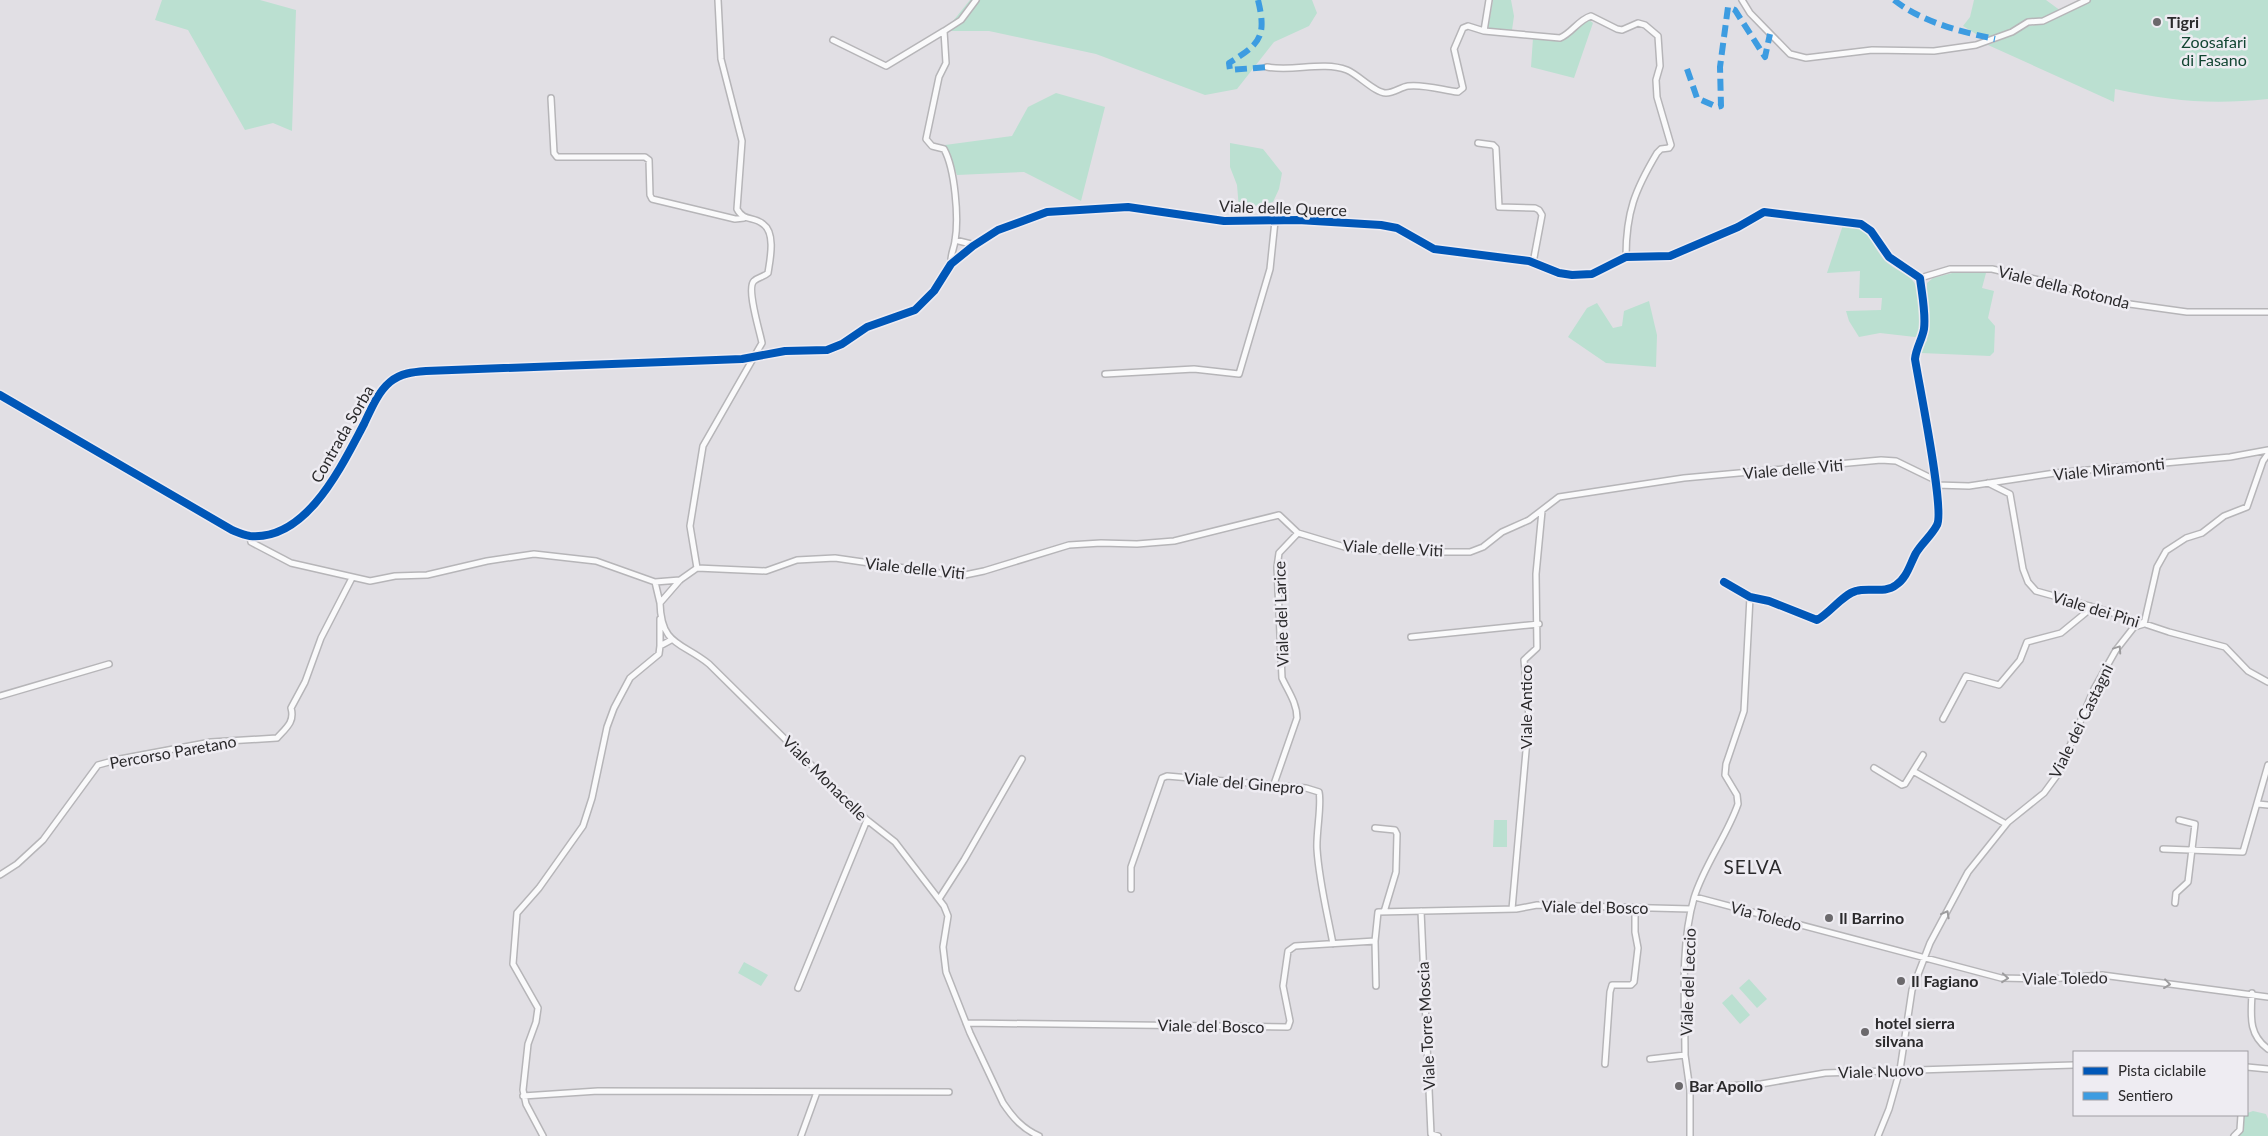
<svg xmlns="http://www.w3.org/2000/svg" width="2268" height="1136" font-family="Lato,sans-serif">
	<style>
		.green { fill: #bbe0d1 }
		.lines { fill: none; stroke-linecap: round; stroke-linejoin: round }
		.minor-casing { stroke: #b6b5b8; stroke-width: 8 }
		.minor { stroke: #fafafb; stroke-width: 5 }
		.quiet { stroke: #3d9ce1; stroke-width: 6; stroke-dasharray: 12 6; stroke-linecap: butt }
		.cycleway-casing { stroke: #eeecf2; stroke-width: 11 }
		.cycleway { stroke: #0057b8; stroke-width: 8 }
		.oneway { stroke: #9d9c9e }
		.poi-dot { fill: #6b696c; stroke: #eeecf2; stroke-width: 2 }
		.labels { text-anchor: middle; stroke-width: 5; stroke-linejoin: round; paint-order: stroke }
		.poi-label { font-size: 16px; font-weight: bold; fill: #2b2a2c; stroke: #eeecf2; text-anchor: start }
		.park-label { font-size: 16px; fill: #124532; stroke: #eeecf2 }
		.street-label { font-size: 16px; fill: #2b2a2c; stroke: #eeecf2 }
		.quarter-label { font-size: 19px; letter-spacing: 1px; fill: #2b2a2c; stroke: #eeecf2 }
	</style>
	<rect width="100%" height="100%" fill="#e1dfe4"/>
	<!-- green -->
	<path class="green" d="M162 0H260L296 10 292 131 273 123 245 130 188 30 155 20Z
		M970 0H1312L1317 13 1309 26 1274 42 1237 89 1205 95 1096 54 989 31H945Z
		M1493 0H1511L1514 16 1512 30 1488 29Z
		M1974 0H2046L2061 11 2043 20 2028 22 1996 37 1976 34 1963 26 1970 17Z
		M2091 0H2268V99C2209 105 2173 101 2115 89L2114 102 1988 45 2013 35 2029 26 2044 24Z
		M1589 20 1593 23 1574 78 1531 67 1533 38H1566L1578 25Z
		M1056 93 1105 107 1081 201 1024 172 957 175 945 145 1012 136 1028 107Z
		M1230 143 1263 149 1282 173 1279 189 1273 202 1239 209 1237 185 1230 167Z
		M1847 224C1874 230 1866 234 1879 253 1896 279 1919 266 1921 308 1922 318 1923 326 1919 335L1915 337 1880 333 1859 337 1849 321 1846 311 1881 310 1882 298H1859L1860 271 1827 273 1843 225Z
		M1956 272 1986 273 1982 288 1994 291 1988 318 1995 326 1994 352 1990 356 1921 353V346L1927 341V283L1933 278Z
		M1649 301 1657 335 1656 367 1606 363 1568 337 1587 308 1597 303 1613 328 1622 326 1624 311Z
		M1494 820H1507V847H1493Z
		M744 962 768 975 761 986 738 973Z
		M1749 979 1767 999 1757 1008 1739 988Z
		M1732 994 1750 1015 1740 1024 1722 1003Z
		M2253 1111 2266 1114 2268 1119V1136H2237L2242 1115Z"/>
	<g class="lines">
		<!-- minor casing -->
		<g class="minor-casing">
			<path id="minor" d="M1742 0 1750 13 1790 54 1806 58 1872 50 1934 51 1976 45 2012 32 2028 22 2043 21 2087 0
				M1484 31 1489 0
				M833 40 886 66 944 31
				M1267 67C1293 72 1322 61 1347 70 1359 75 1375 93 1386 93 1394 93 1401 87 1408 86 1424 84 1442 90 1458 92L1463 88 1454 49 1463 28 1468 26 1484 31 1560 38C1572 33 1578 20 1591 16L1617 29 1622 30 1638 23 1645 25 1658 36 1660 66 1656 80 1657 97 1671 145 1669 148 1661 149 1657 153C1635 190 1626 212 1626 257
				M551 98 554 153 557 157H645L649 160 650 195 652 199 735 219 744 218
				M1478 143 1493 145 1496 148 1499 207 1535 208 1539 210 1542 215 1533 263
				M955 240 975 245
				M951 264C950 255 954 249 955 241 959 218 955 169 944 149L932 146 926 139 939 77 946 63 944 31 961 20 976 0
				M1920 278 1950 269H1992L2056 284 2108 301 2187 312H2268
				M1105 374 1194 369 1239 374 1270 269 1275 221
				M0 395 232 530C237 532 244 535 250 536 307 541 342 465 364 424 371 409 378 392 390 382 401 373 413 372 426 371L742 359 785 351 827 350 842 344 867 327 915 310 934 291 951 264 973 246 998 230 1047 212 1128 207 1224 221 1298 220 1381 225 1397 228 1434 249 1529 261 1559 273 1572 275 1592 274 1626 257 1670 256 1738 227 1764 212 1861 224 1871 231 1889 257 1920 278C1922 295 1926 313 1924 329 1922 340 1916 348 1915 359 1919 385 1945 510 1937 525 1932 535 1922 543 1916 553 1910 564 1907 578 1896 585 1885 594 1869 587 1856 591 1843 594 1830 613 1817 620L1769 601 1750 597 1724 582
				M1988 483 2010 494 2023 569 2028 582 2036 591 2097 608 2169 632 2225 647 2248 671 2268 682
				M1936 485 1969 486 2055 473 2230 457 2268 450
				M250 536 251 542 291 563 370 581 395 576 427 575 487 561 534 554 596 561 655 582 680 580
				M697 568 766 571 797 560 835 558 960 576 984 571 1069 545 1101 543 1137 544 1174 541 1279 515 1298 533 1348 548 1398 552H1470L1483 547 1502 532 1529 520 1559 497 1684 478 1881 460 1896 461 1935 480
				M697 568 680 580 660 603C661 646 682 642 709 664L867 820 895 842 944 906 948 916 943 947 946 972 970 1033 1003 1103C1013 1118 1023 1129 1039 1136
				M697 568 690 526 703 446 762 343C760 332 746 288 754 281 758 277 764 277 768 273 770 260 776 233 763 224 754 216 744 222 737 209L742 141 721 59 718 0
				M655 582 660 603
				M2144 624 2157 567 2166 551 2186 538 2202 533 2224 516 2247 507 2263 461 2268 454
				M1411 637 1539 624
				M660 646V619
				M0 696 109 664
				M1943 719 1966 676 1999 685 2020 660 2027 642 2061 633 2089 610 2090 606
				M1874 768 1902 785 1905 784 1923 755
				M1913 771 2006 824
				M1274 784 1297 718C1297 703 1288 691 1282 678L1277 567 1279 553 1298 533
				M2258 804 2268 805
				M1375 828 1395 830 1397 834 1396 872 1384 912
				M2163 849 2243 852 2268 765
				M0 875 17 864 43 840 98 765 120 759 211 742 277 738C286 728 295 722 291 708L305 682 321 638 352 578
				M1131 889V867L1162 778 1167 776 1306 788 1319 792C1322 804 1316 833 1317 849 1319 881 1327 912 1333 944
				M1695 897 2001 978 2049 979 2102 975 2268 997
				M939 899 964 860 1022 759
				M2175 903 2176 893 2188 882 2195 824 2179 820
				M1512 909 1529 717 1524 660 1537 648 1536 574 1542 511
				M1421 911 1431 1134 1438 1136
				M1376 986 1375 941 1378 912 1516 909 1537 905 1691 909
				M798 988 867 820
				M2252 993C2251 1016 2248 1034 2268 1049
				M966 1023 1288 1027 1290 1021 1283 986 1288 951 1295 946 1375 941
				M1685 1055C1685 1004 1680 947 1694 898 1704 865 1727 836 1738 804L1737 795 1725 775 1726 764 1744 711 1750 597
				M1650 1059 1685 1055 1690 1090V1136
				M1605 1064 1610 992 1612 985H1631L1634 982 1638 948 1635 932V908
				M2247 1067 2268 1069
				M1690 1088 1761 1084 1825 1073 2074 1065
				M523 1096 598 1091 949 1092
				M543 1136 526 1104 523 1090 528 1044 536 1022 538 1008 513 964 517 913 539 888 583 826 592 798 607 727 614 708 630 678 659 654 660 646 671 640
				M801 1136 817 1092
				M1878 1136 1889 1109 1900 1070 1912 990 1930 943 1968 872 2008 822 2044 793 2058 774 2094 689 2116 650 2134 627 2144 624
				M2234 1136 2240 1130 2241 1115"/>
		</g>
		<!-- minor -->
		<use href="#minor" class="minor"/>
		<!-- quiet -->
		<path class="quiet" d="M1258 0C1267 37 1260 44 1229 63L1230 70 1267 67
			M1894 0C1922 22 1961 32 1995 39
			M1687 69 1697 98 1717 107 1721 106 1720 67 1728 7 1735 10 1765 57 1770 34"/>
		<!-- cycleway casing -->
		<g class="cycleway-casing">
			<path id="cycleway" d="M0 395 232 530C237 532 244 535 250 536 307 541 342 465 364 424 371 409 378 392 390 382 401 373 413 372 426 371L742 359 785 351 827 350 842 344 867 327 915 310 934 291 951 264 973 246 998 230 1047 212 1128 207 1224 221 1298 220 1381 225 1397 228 1434 249 1529 261 1559 273 1572 275 1592 274 1626 257 1670 256 1738 227 1764 212 1861 224 1871 231 1889 257 1920 278C1922 295 1926 313 1924 329 1922 340 1916 348 1915 359 1919 385 1945 510 1937 525 1932 535 1922 543 1916 553 1910 564 1907 578 1896 585 1885 594 1869 587 1856 591 1843 594 1830 613 1817 620L1769 601 1750 597 1724 582"/>
		</g>
		<!-- cycleway -->
		<use href="#cycleway" class="cycleway"/>
	</g>
	<!-- one-way arrows -->
	<defs><path id="oneway-chevron" d="M-2-3.5L2.5 0L-2 3.5" fill="none" stroke-width="1.6" stroke-linecap="round" stroke-linejoin="round" transform="scale(1.25)"/></defs>
	<g class="oneway">
		<use href="#oneway-chevron" transform="translate(2118 649) rotate(-56)"/>
		<use href="#oneway-chevron" transform="translate(1946 914) rotate(-61)"/>
		<use href="#oneway-chevron" transform="translate(2005 978) rotate(5)"/>
		<use href="#oneway-chevron" transform="translate(2167 984) rotate(7)"/>
	</g>
	<!-- markers -->
	<g class="poi-dot">
		<circle cx="2157" cy="22" r="5"/>
		<circle cx="1829" cy="918" r="5"/>
		<circle cx="1901" cy="981" r="5"/>
		<circle cx="1865" cy="1032" r="5"/>
		<circle cx="1679" cy="1086" r="5"/>
	</g>
	<g class="labels">
		<!-- poi labels -->
		<g class="poi-label">
			<text x="2167" y="28">Tigri</text>
			<text x="1839" y="924">Il Barrino</text>
			<text x="1911" y="987">Il Fagiano</text>
			<text x="1875" y="1029">hotel sierra<tspan x="1875" dy="18">silvana</tspan></text>
			<text x="1689" y="1092">Bar Apollo</text>
		</g>
		<!-- park labels -->
		<g class="park-label">
			<text x="2214" y="48">Zoosafari<tspan x="2214" dy="18">di Fasano</tspan></text>
		</g>
		<!-- street labels -->
		<g class="street-label">
			<text transform="translate(1283 208) rotate(2)" y="6">Viale delle Querce</text>
			<text transform="translate(2064 287) rotate(14)" y="6">Viale della Rotonda</text>
			<text transform="translate(342 434) rotate(-60)" y="6">Contrada Sorba</text>
			<text transform="translate(1793 469) rotate(-5)" y="6">Viale delle Viti</text>
			<text transform="translate(2109 469) rotate(-6)" y="6">Viale Miramonti</text>
			<text transform="translate(1393 548) rotate(3)" y="6">Viale delle Viti</text>
			<text transform="translate(915 568) rotate(6)" y="6">Viale delle Viti</text>
			<text transform="translate(2096 609) rotate(17)" y="6">Viale dei Pini</text>
			<text transform="translate(1281 614) rotate(-92)" y="6">Viale del Larice</text>
			<text transform="translate(1526 707) rotate(-90)" y="6">Viale Antico</text>
			<text transform="translate(2081 721) rotate(-64)" y="6">Viale dei Castagni</text>
			<text transform="translate(173 752) rotate(-10)" y="6">Percorso Paretano</text>
			<text transform="translate(825 778) rotate(45)" y="6">Viale Monacelle</text>
			<text transform="translate(1244 783) rotate(5)" y="6">Viale del Ginepro</text>
			<text transform="translate(1595 907) rotate(1)" y="6">Viale del Bosco</text>
			<text transform="translate(1766 916) rotate(15)" y="6">Via Toledo</text>
			<text transform="translate(2065 978) rotate(-1)" y="6">Viale Toledo</text>
			<text transform="translate(1688 982) rotate(-88)" y="6">Viale del Leccio</text>
			<text transform="translate(1211 1026) rotate(1)" y="6">Viale del Bosco</text>
			<text transform="translate(1426 1026) rotate(-93)" y="6">Viale Torre Moscia</text>
			<text transform="translate(1881 1071) rotate(-2)" y="6">Viale Nuovo</text>
		</g>
		<!-- quarter labels -->
		<g class="quarter-label">
			<text x="1753" y="874">SELVA</text>
		</g>
	</g>
	<!-- legend -->
	<rect x="2073" y="1051" width="175" height="65" fill="#eeecf2" stroke="#a09ea3"/>
	<rect x="2083" y="1067" width="25" height="8" fill="#0057b8" stroke="#a09ea3"/>
	<text x="2118" y="1076" font-size="15" fill="#2b2a2c">Pista ciclabile</text>
	<rect x="2083" y="1092" width="25" height="8" fill="#3d9ce1" stroke="#a09ea3"/>
	<text x="2118" y="1101" font-size="15" fill="#2b2a2c">Sentiero</text>
</svg>
